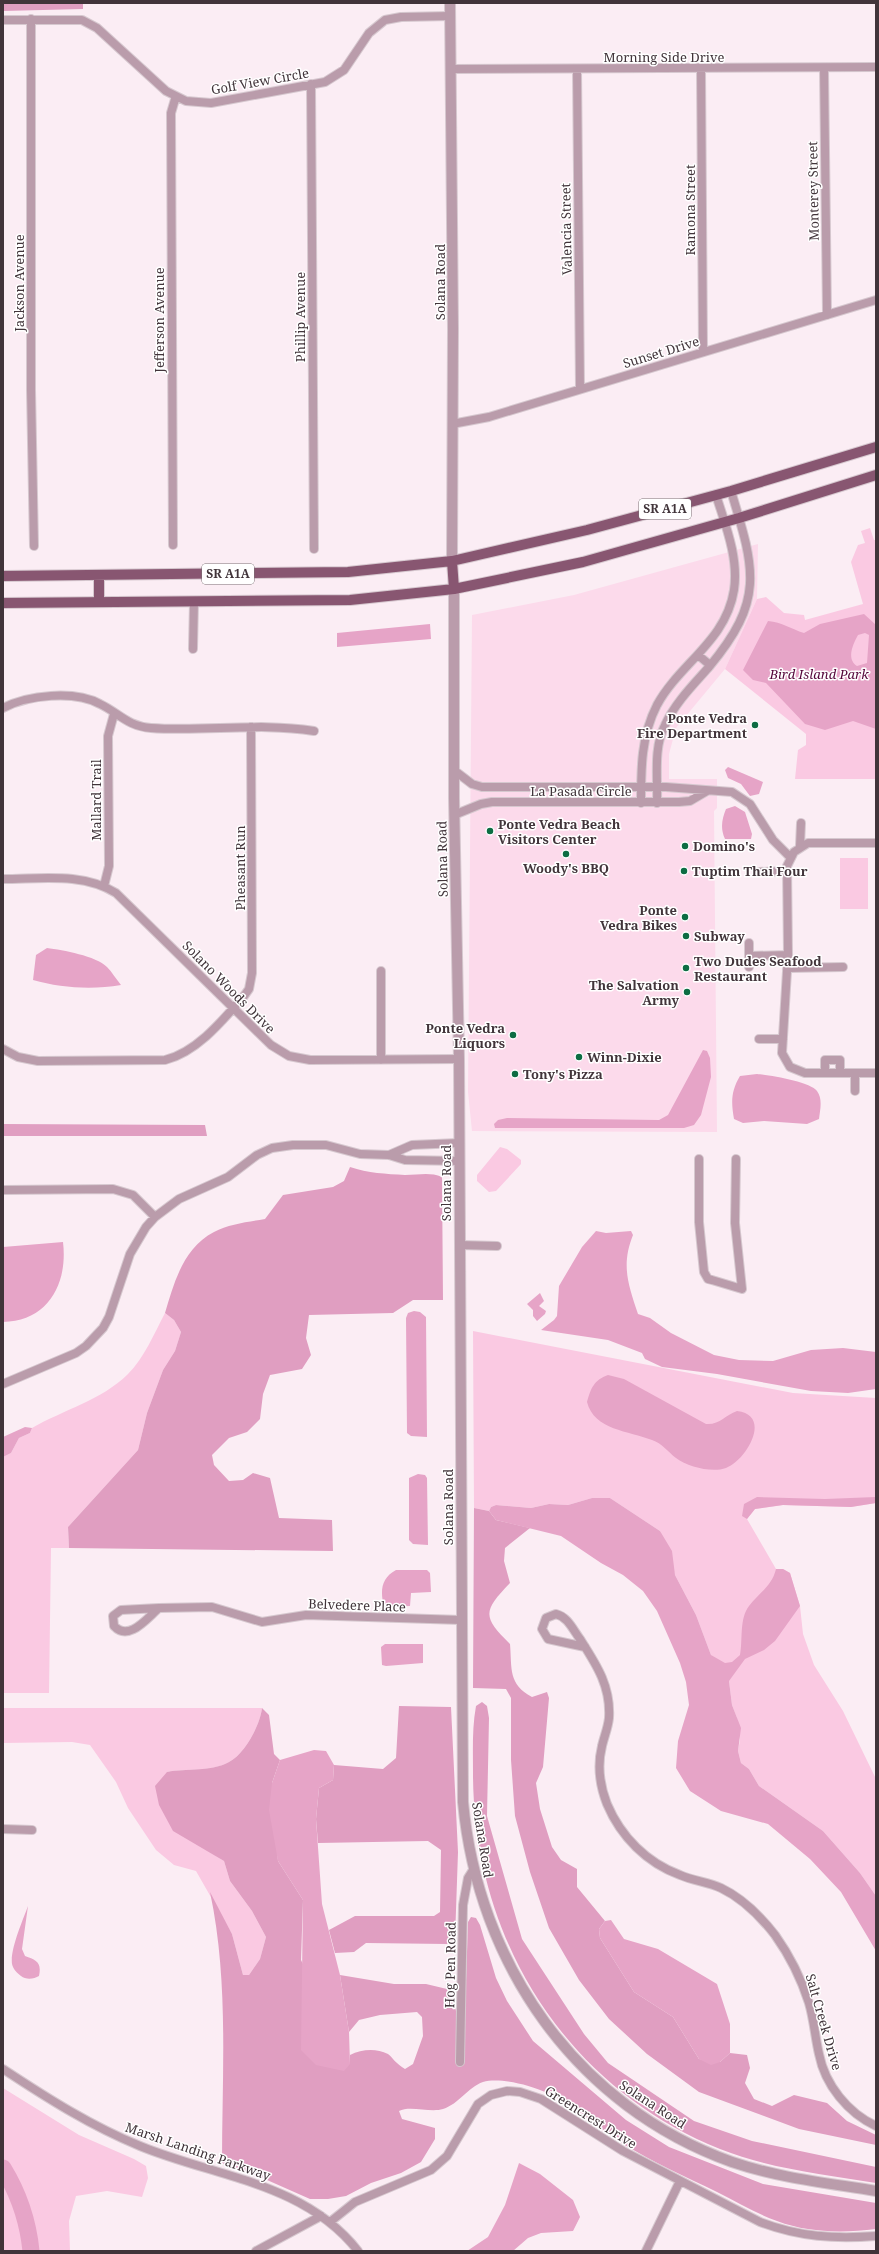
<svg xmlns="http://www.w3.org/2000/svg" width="879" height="2254" font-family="'Noto Serif',serif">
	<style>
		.built { fill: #fcdaeb }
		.green { fill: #fac9e2 }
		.forest { fill: #e09ec1 }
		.water { fill: #e6a4c7; fill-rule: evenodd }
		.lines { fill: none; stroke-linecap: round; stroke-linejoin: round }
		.river { stroke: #e6a4c7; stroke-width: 17 }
		.minor-casing { stroke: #d6c8cf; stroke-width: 10 }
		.tertiary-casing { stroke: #d6c8cf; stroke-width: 12 }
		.primary-casing { stroke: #d6c8cf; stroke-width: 12 }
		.minor { stroke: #ba9cab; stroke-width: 8 }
		.tertiary { stroke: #ba9cab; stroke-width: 10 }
		.primary { stroke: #885671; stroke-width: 10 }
		.poi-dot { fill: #0c6d43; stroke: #fff; stroke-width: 1.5 }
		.labels { text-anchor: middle; stroke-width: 3; stroke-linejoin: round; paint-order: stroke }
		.shield { fill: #fff; stroke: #7a7175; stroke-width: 1 }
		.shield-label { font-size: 12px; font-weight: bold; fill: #41343a }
		.street-label { font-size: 13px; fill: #41343a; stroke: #fff }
		.park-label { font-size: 13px; font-style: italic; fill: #54053a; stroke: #fff }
		.poi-label { font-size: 13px; font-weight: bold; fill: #41343a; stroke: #fff; text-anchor: start }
	</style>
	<rect width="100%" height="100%" fill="#fbedf4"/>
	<!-- built -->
	<path class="built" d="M758 544 757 599 725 669 676 728 669 754V779H717V808L714 811 717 1132 472 1131 468 1092 472 615 574 595Z"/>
	<!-- green -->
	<path class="green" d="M870 528 874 540H876V779H795L798 750 806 745V734L725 669 757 599 766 597 784 613 804 615 805 620 863 604 851 562 858 545 865 543 861 531Z
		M840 858H868V909H840Z
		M500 1147 507 1149 521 1160V1164L496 1191 489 1192 477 1181V1175Z
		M165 1313 174 1320 181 1332 175 1351 163 1370 147 1413 138 1450 68 1527 69 1548H51L49 1693H3V1457L11 1453 19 1438 30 1433 32 1428C63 1410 102 1400 128 1374 144 1358 154 1334 165 1313Z
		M473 1331 793 1393 876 1398V1503L851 1507 783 1505 755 1509 747 1519 776 1569H783L790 1573 800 1606 803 1634 814 1665 843 1711 876 1779V1896L860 1873 823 1831 759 1786 749 1769 741 1763 738 1751 740 1740 737 1718 732 1705 729 1681 711 1655 696 1615 675 1575 660 1531 610 1498H592L568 1505 549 1504 531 1508 496 1505 491 1507 489 1511 474 1508Z
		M3 1708H262C260 1725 245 1754 229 1762 212 1772 186 1768 167 1772L199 1845 224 1861 230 1881 252 1911 266 1937 260 1959 249 1975H243L232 1934 196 1871 174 1865 156 1850 128 1808 116 1782 90 1745 72 1742 3 1743Z
		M3 2088 79 2135 134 2159 146 2166 148 2178 142 2197 107 2191 76 2196 69 2221 70 2251H3Z"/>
	<!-- forest -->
	<path class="forest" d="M3 3H83V9L3 11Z
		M3 1124 205 1125 207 1136H3Z
		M350 1167C368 1173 386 1174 405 1175 419 1175 430 1172 442 1177L443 1300H413L393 1313 309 1315 306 1338 311 1355 302 1369 270 1375 263 1394 260 1419 247 1432 229 1438 212 1455 214 1465 229 1481 243 1480 253 1473 270 1478 279 1518 332 1520 333 1551 69 1548 68 1527 138 1450 147 1413 163 1370 175 1351 181 1332 174 1320 165 1313C174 1283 183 1248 214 1232 229 1224 248 1222 265 1219L283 1195 333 1187 344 1181Z
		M474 1508 489 1511 496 1520 530 1528 505 1548 504 1561 510 1583C483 1611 482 1617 510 1644 512 1669 508 1684 532 1697L547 1692 549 1698 543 1767 536 1783 540 1809 552 1847 561 1860 577 1869V1887L605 1921 599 1929 600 1938 634 1992 673 2017 699 2059 720 2062 730 2053 747 2055 750 2068 745 2083 754 2099 772 2106 794 2095 827 2103 847 2121 876 2135V2145L799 2129 699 2092 647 2054 609 2019 579 1980 549 1928 530 1872 515 1816 511 1760V1698L506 1689 473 1688Z
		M482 1702 487 1706 489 1718 487 1816 522 1939 584 2034 608 2063 694 2121 752 2141 876 2167V2183C823 2174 771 2169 720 2149 565 2087 473 1938 473 1773 473 1750 472 1728 476 1706Z
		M399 1706 451 1707 458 1852 455 1939 447 1944 366 1943 354 1952 335 1953 329 1930 355 1916H434L440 1912 441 1850 428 1841 318 1843 316 1819 319 1788 333 1780 334 1765 383 1769 396 1758Z
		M262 1708 269 1715 274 1754 280 1760 272 1783 278 1861 303 1900 301 1960 350 2064V2055C362 2049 376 2048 388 2054 393 2058 396 2064 405 2069L413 2064 423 2036 422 2017 417 2012 380 2015 359 2020 349 2032 340 1975 394 1984H426L447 1989 453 1998 456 2011 465 2010 468 1922 471 1917 476 1918 480 1925 496 1978 507 2001 533 2041 626 2120 669 2147 763 2184 876 2203V2229C843 2233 809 2233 777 2221 757 2214 737 2202 717 2192 686 2177 653 2162 623 2144 597 2127 574 2104 545 2092 530 2085 499 2077 483 2082 468 2087 459 2104 443 2109 430 2113 410 2105 399 2111L402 2119 435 2128V2139L421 2162 401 2173 371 2183 346 2196 328 2199H310L258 2176 222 2163C222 2073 229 1981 210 1892L232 1934 243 1975H249L260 1959 266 1937 252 1911 230 1881 224 1861 173 1831 159 1805 155 1786 167 1772C186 1768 211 1772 229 1762 245 1754 260 1725 262 1708Z"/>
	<!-- water -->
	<path class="water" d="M864 614 876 625V729L853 721 825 730 805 724 766 683 753 680 743 670 768 621C782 622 791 629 804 633L820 624ZM865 633 869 635 867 663 857 666C846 659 853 644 858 635Z
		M430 624 431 639 337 647V633Z
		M728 767 763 782 759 794 750 796 741 784 728 778 725 770Z
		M735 806 745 812 752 834 751 839H725C720 828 722 819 726 809Z
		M47 948C63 950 96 956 107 967 112 972 116 979 121 985 92 990 61 988 33 980L36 955Z
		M703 1050 707 1051 710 1058 711 1077 701 1115 694 1125 684 1128H495L494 1124 498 1120 507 1118 659 1120 668 1115Z
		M757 1074C769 1075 811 1082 817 1091 823 1099 820 1110 819 1119L807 1124 764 1121 743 1123 734 1119C731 1102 731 1091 740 1076Z
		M596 1231 606 1233 631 1231 633 1235C621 1265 628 1284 638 1314L650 1318 671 1333 714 1355 739 1360 773 1361 811 1350 843 1348 876 1352V1389L848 1393 811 1391 717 1374 662 1367 645 1359 642 1353 608 1340 541 1330 554 1320 557 1316 559 1286 582 1247Z
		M63 1242C68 1284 48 1321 3 1322V1247Z
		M540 1293 544 1301 539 1306 546 1311 545 1314 537 1321 533 1316V1310L527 1304Z
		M414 1311 420 1312 426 1317 427 1437 411 1436 407 1433 406 1318 408 1313Z
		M608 1375 624 1379 706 1424C720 1425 725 1415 737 1411 773 1415 746 1461 726 1468 712 1473 688 1467 676 1458 668 1452 662 1443 652 1440 629 1431 594 1430 587 1402 591 1388 594 1380 608 1375Z
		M25 1427 32 1428 30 1433 19 1438 11 1453 3 1457V1437Z
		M418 1474 425 1475 427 1478 428 1545 413 1544 409 1540V1478Z
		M757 1497 825 1499 876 1497V1503L851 1507 783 1505 755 1509 747 1519 742 1516 744 1504Z
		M592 1498H610L660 1531 672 1551 675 1575 696 1615 711 1655 725 1663 732 1662 740 1655C743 1640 739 1619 749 1606 759 1593 772 1586 776 1569H783L790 1573 800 1606 775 1641 764 1650 745 1659 729 1681 732 1705 741 1728 738 1751 741 1763 749 1769 759 1786 823 1831 860 1873 876 1896V1951L841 1892 810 1859 768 1824 721 1811 690 1791 676 1768 678 1741 689 1705 686 1682 680 1663 657 1611 643 1591 623 1575 601 1563 561 1536 496 1520 489 1511 491 1507 496 1505 531 1508 549 1504 568 1505Z
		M396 1570H427L430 1573 431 1592 411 1593 410 1606 384 1607C380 1591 381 1578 396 1570Z
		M385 1644H423V1663L386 1666 382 1665 381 1647Z
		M314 1750 326 1751 334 1765 333 1780 319 1788 316 1819 322 1904 340 1975 349 2032 350 2064 344 2071 316 2065 301 2050 303 1900 278 1861 269 1810 272 1783 280 1760Z
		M28 1906 22 1949 25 1956C36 1960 42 1962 39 1976 34 1979 26 1980 21 1976 17 1973 13 1969 12 1964 10 1949 23 1920 28 1906Z
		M611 1920 624 1939 658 1949 717 1984 730 2024V2053L720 2062 711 2065 699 2059 673 2017 634 1992 600 1938 599 1929 605 1921Z
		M519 2163 540 2174 573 2200 580 2217 573 2231 541 2233 528 2238 513 2251H467L488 2237 505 2205Z"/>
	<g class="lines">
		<!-- river -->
		<path class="river" d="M3 2168C19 2194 28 2221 31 2251"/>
		<!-- minor casing -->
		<g class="minor-casing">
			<path id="minor" d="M31 19V390L34 546
				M3 20H82L97 28 166 91 186 101 211 103 325 82 344 70 369 33 385 20 401 17 451 16
				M701 68 703 352
				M824 68 827 315
				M452 69 876 67
				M577 69 580 389
				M311 84 314 549
				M452 424 489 417 876 300
				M173 545 171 113 176 96
				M193 649 194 601
				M698 655 710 665
				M3 708C28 695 74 690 100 704 119 713 127 726 151 728 205 732 260 722 314 731
				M455 771 472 784 482 787H666L732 792 750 804 773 840 790 857
				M641 803C641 769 641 736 657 705 680 663 726 641 734 590 739 558 725 524 716 495
				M657 803C658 778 653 748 665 725 675 703 693 685 709 667 765 600 755 570 731 491
				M454 815 481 804 492 802H679L690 801 707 791
				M876 843H808L794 852 787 866 788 955 782 1053 790 1067 805 1073H876
				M800 846 801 823
				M759 872 787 871
				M3 879C40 879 83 872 116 893L271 1045 289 1056 310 1060 459 1059
				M104 886 109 866 108 736 114 714
				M749 956 788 955
				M749 967V943
				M788 968 843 967
				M381 971V1060
				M759 1039H783
				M3 1049 18 1057 38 1061 165 1060C197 1052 223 1020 244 996L249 989 252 973 251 727
				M825 1073V1060H840V1073
				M855 1091V1073
				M389 1155 412 1145 459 1143
				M699 1159V1222L704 1272 708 1279 712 1280 742 1289 735 1223 736 1159
				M3 1190 113 1189 133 1195 155 1217
				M459 1245 497 1246
				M3 1384 76 1353 86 1346 103 1328 109 1317 130 1254 146 1227 155 1217 179 1199 228 1177 257 1155 272 1148 293 1145H326L360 1154 389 1155 405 1160 460 1161
				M159 1608 212 1607 262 1622 306 1615 461 1620
				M159 1608C147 1618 129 1642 114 1626L113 1616 121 1610Z
				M585 1647 548 1639 542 1629 546 1618 556 1614C568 1617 573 1630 580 1639 596 1664 611 1686 609 1718 608 1728 604 1737 602 1746 597 1766 600 1786 607 1804 621 1837 647 1863 680 1875 694 1881 708 1882 721 1888 742 1898 761 1917 775 1935 790 1956 801 1978 809 2003 814 2020 815 2037 819 2054 825 2085 848 2113 876 2126
				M3 1829 32 1830
				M460 2062 463 1905 468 1878 473 1870
				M3 2069C47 2098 91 2126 140 2146 215 2177 304 2182 358 2251
				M330 2222 355 2202 431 2170 447 2156 478 2104 491 2095 507 2091 520 2092 541 2099 623 2151 760 2222C799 2237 835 2239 876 2236
				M256 2251 321 2216
				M646 2251 680 2181"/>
		</g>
		<!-- tertiary casing -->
		<g class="tertiary-casing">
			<path id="tertiary" d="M450 3 453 329 452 561
				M454 589V798L459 1059 463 1802C478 1964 576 2106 732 2162 779 2178 828 2183 876 2191"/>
		</g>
		<!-- primary casing -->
		<g class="primary-casing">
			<path id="primary" d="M452 561 454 589
				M3 576 348 572 452 561 587 530 731 491 876 447
				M99 602V576
				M3 603 350 600 454 589 583 562 739 518 876 475"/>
		</g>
		<!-- minor -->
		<use href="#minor" class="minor"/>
		<!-- tertiary -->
		<use href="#tertiary" class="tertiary"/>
		<!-- primary -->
		<use href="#primary" class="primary"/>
	</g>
	<!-- markers -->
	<g class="poi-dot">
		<circle cx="755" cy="725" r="4"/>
		<circle cx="490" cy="831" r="4"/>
		<circle cx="685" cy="846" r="4"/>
		<circle cx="566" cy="854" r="4"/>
		<circle cx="684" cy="871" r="4"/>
		<circle cx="685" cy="917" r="4"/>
		<circle cx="686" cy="936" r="4"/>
		<circle cx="686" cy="968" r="4"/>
		<circle cx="687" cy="992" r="4"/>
		<circle cx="513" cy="1035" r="4"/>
		<circle cx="579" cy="1057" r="4"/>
		<circle cx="515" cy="1074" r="4"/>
	</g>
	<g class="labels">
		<!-- shield labels -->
		<g class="shield">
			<rect x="639" y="499" width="52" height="20" rx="3"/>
			<rect x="202" y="564" width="52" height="20" rx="3"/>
		</g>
		<g class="shield-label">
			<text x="665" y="513">SR A1A</text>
			<text x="228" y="578">SR A1A</text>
		</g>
		<!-- street labels -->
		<g class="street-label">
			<text x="664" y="62">Morning Side Drive</text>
			<text transform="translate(260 81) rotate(-10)" y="5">Golf View Circle</text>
			<text transform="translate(813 191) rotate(-91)" y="5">Monterey Street</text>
			<text transform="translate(690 210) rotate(-90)" y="5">Ramona Street</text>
			<text transform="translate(566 229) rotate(-91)" y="5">Valencia Street</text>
			<text transform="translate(440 282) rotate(-90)" y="5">Solana Road</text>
			<text transform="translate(19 283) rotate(-90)" y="5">Jackson Avenue</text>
			<text transform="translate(300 317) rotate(-90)" y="5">Phillip Avenue</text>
			<text transform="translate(159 320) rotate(-90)" y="5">Jefferson Avenue</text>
			<text transform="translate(661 352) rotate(-17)" y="5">Sunset Drive</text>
			<text x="581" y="796">La Pasada Circle</text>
			<text transform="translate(96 800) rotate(-90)" y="5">Mallard Trail</text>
			<text transform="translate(442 859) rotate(-91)" y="5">Solana Road</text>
			<text transform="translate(240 868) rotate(-90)" y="5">Pheasant Run</text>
			<text transform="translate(229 987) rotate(45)" y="5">Solano Woods Drive</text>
			<text transform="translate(446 1183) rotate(-90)" y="5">Solana Road</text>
			<text transform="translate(448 1507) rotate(-90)" y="5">Solana Road</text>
			<text transform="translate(357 1605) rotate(2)" y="5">Belvedere Place</text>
			<text transform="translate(483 1840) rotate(81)" y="5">Solana Road</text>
			<text transform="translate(450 1965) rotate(-89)" y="5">Hog Pen Road</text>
			<text transform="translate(824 2022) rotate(74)" y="5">Salt Creek Drive</text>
			<text transform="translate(653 2104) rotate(33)" y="5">Solana Road</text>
			<text transform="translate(591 2117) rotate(32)" y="5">Greencrest Drive</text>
			<text transform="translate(198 2151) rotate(19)" y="5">Marsh Landing Parkway</text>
		</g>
		<!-- park labels -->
		<g class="park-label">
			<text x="819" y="679">Bird Island Park</text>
		</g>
		<!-- poi labels -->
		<g class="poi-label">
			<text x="747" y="723" text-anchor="end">Ponte Vedra<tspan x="747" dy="15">Fire Department</tspan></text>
			<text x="498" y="829">Ponte Vedra Beach<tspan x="498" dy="15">Visitors Center</tspan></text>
			<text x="693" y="851">Domino's</text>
			<text x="566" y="873" text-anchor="middle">Woody's BBQ</text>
			<text x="692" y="876">Tuptim Thai Four</text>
			<text x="677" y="915" text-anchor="end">Ponte<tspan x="677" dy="15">Vedra Bikes</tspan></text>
			<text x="694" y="941">Subway</text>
			<text x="694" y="966">Two Dudes Seafood<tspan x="694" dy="15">Restaurant</tspan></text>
			<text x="679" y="990" text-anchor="end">The Salvation<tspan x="679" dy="15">Army</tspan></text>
			<text x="505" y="1033" text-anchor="end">Ponte Vedra<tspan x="505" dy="15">Liquors</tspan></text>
			<text x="587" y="1062">Winn-Dixie</text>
			<text x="523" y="1079">Tony's Pizza</text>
		</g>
	</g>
	<!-- border -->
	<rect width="879" height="2254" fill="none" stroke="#41343a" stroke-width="8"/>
</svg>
